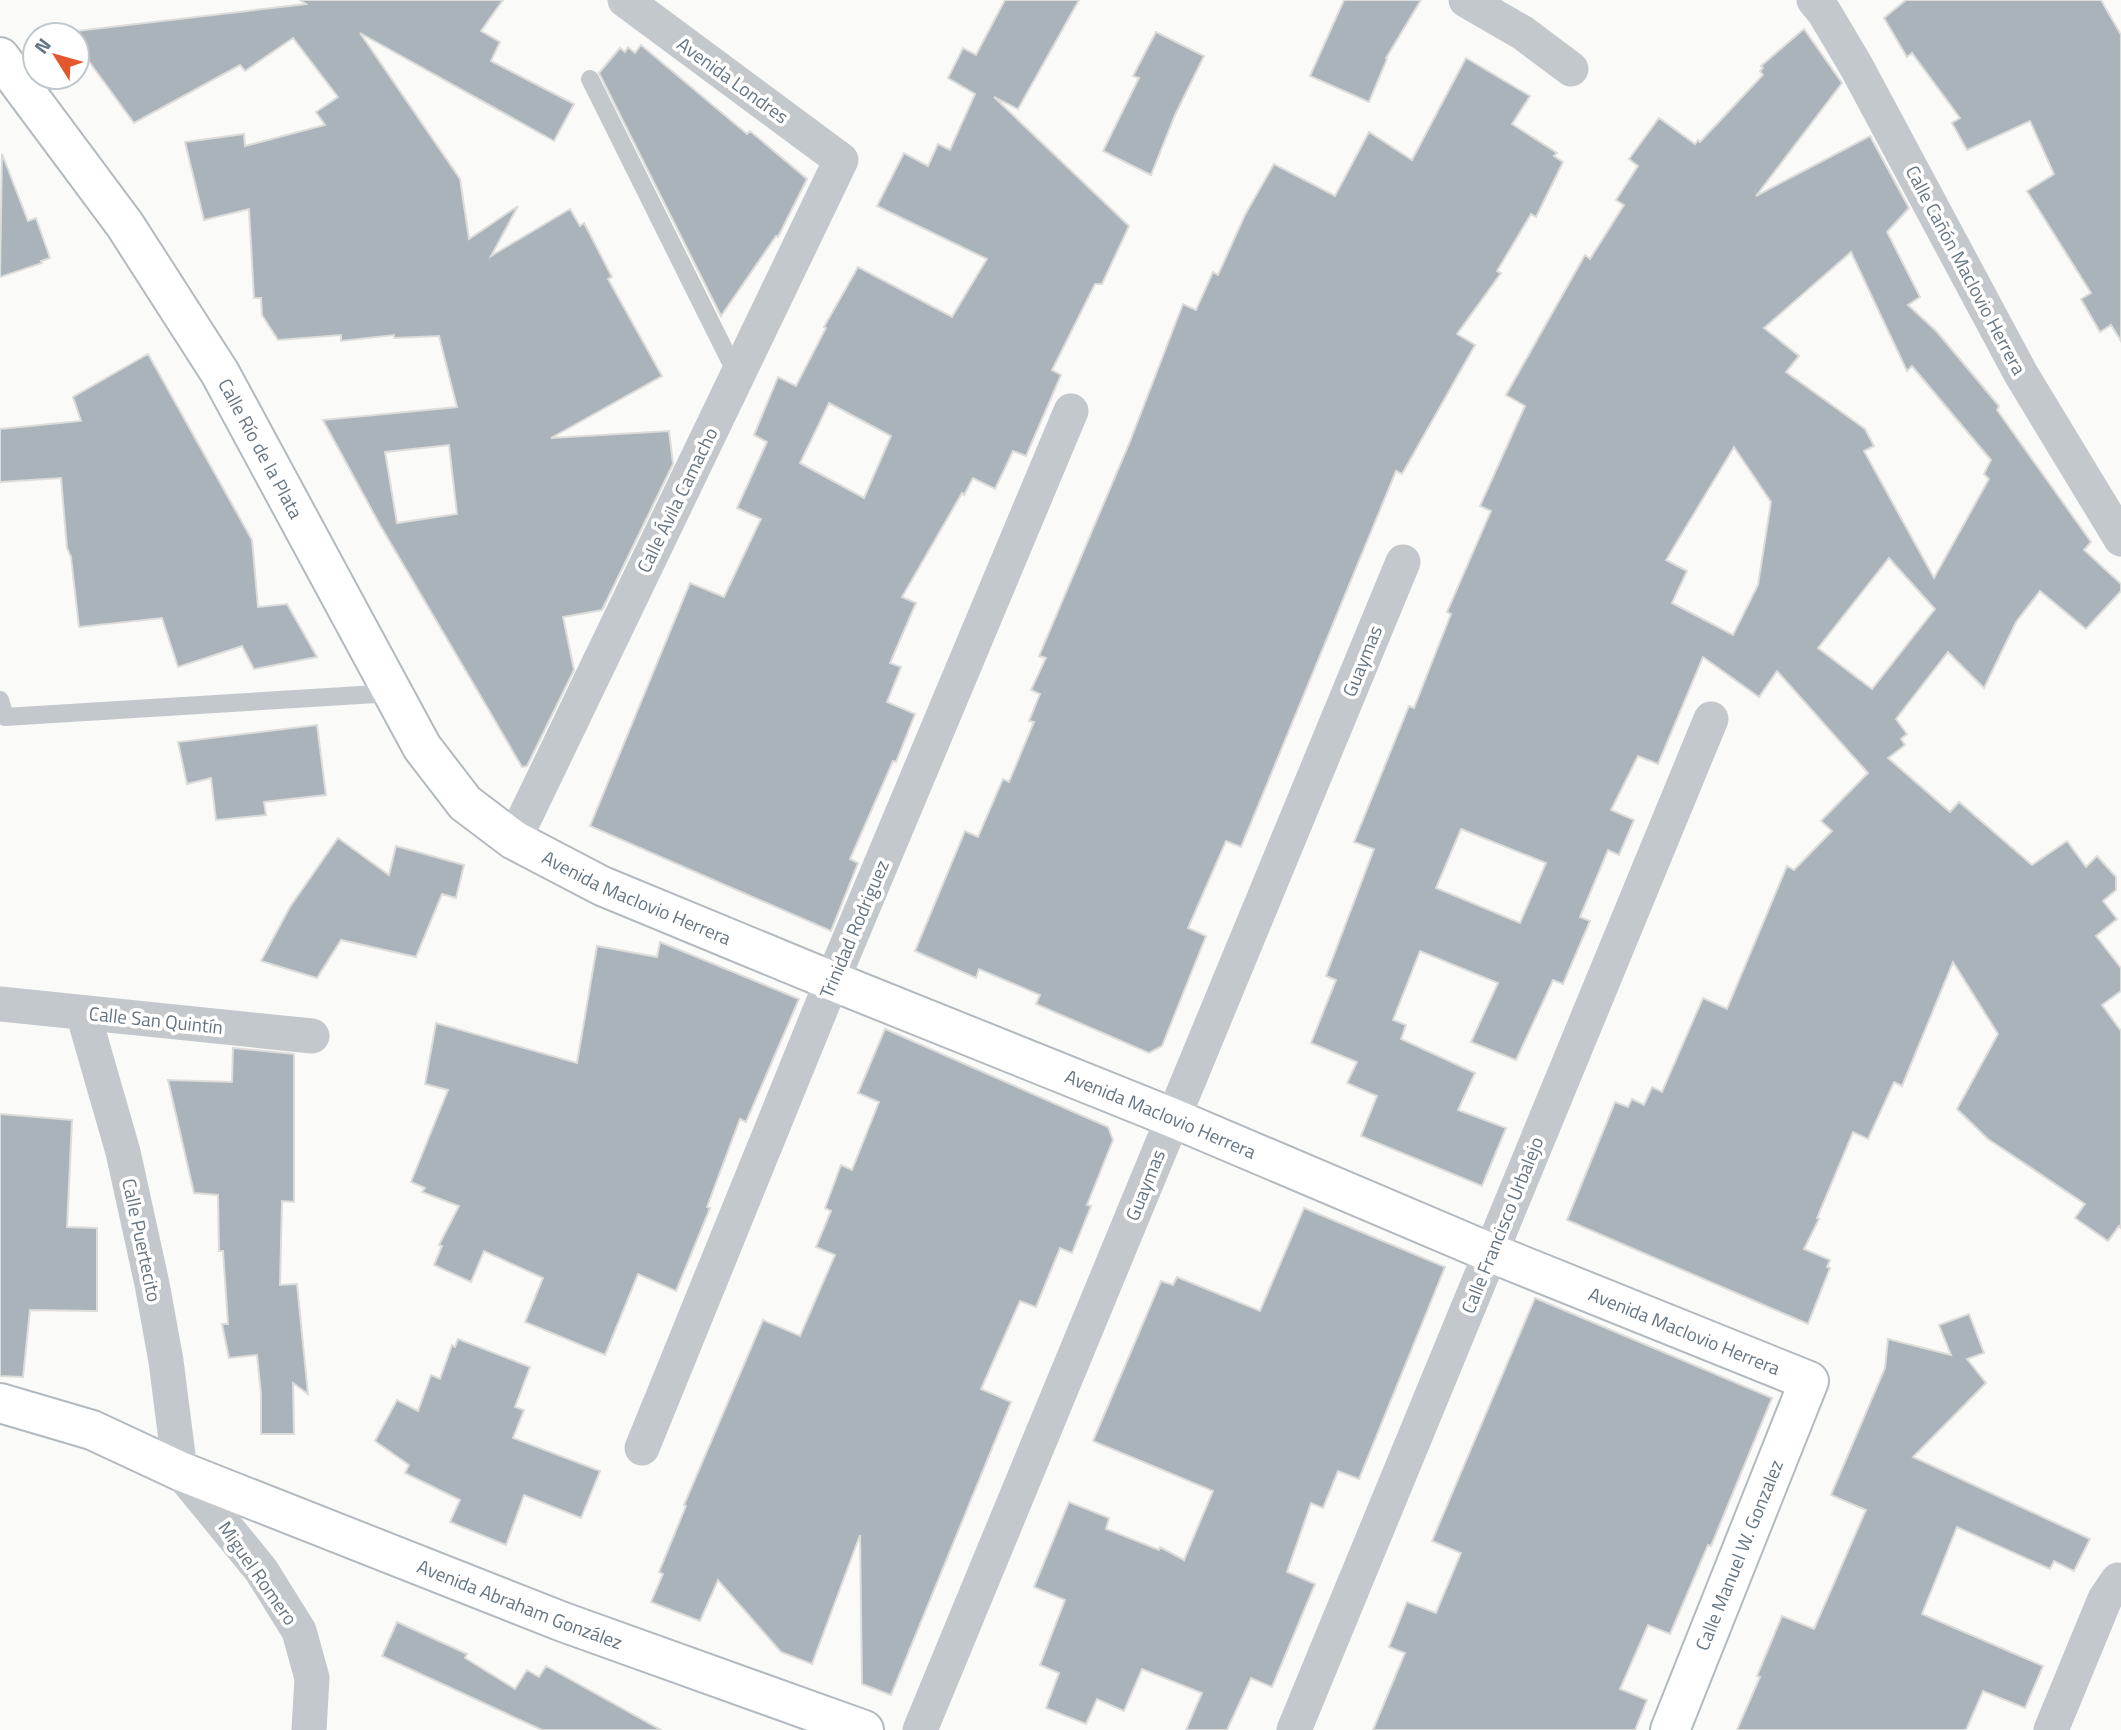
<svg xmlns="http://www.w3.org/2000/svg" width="2121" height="1730" font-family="'Titillium Web',sans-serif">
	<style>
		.building { fill: #aab3b9; stroke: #dcdcda; stroke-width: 2; fill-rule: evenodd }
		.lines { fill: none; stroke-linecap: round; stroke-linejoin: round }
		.secondary-casing { stroke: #b3babf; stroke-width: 42 }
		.lane { stroke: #c3c8cc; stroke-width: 18 }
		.street { stroke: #c3c8cc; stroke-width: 35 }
		.secondary { stroke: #fff; stroke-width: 38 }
		.labels { text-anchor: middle; stroke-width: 7; stroke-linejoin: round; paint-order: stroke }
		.street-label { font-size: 19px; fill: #657683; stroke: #fff }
	</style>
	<rect width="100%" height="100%" fill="#fafaf8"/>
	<!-- building -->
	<path class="building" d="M300 0H503L481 31 500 42 491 61 574 104 554 141 360 33 460 179 469 239 518 206 491 256 570 209 580 226 584 223 612 277 608 279 662 376 551 438 669 431 673 464 602 610 563 617 574 670 527 766 522 767 483 700 380 525 323 420 457 407 439 336 394 338V335L341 341V335L278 340 262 315 261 298H254L249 209 204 220 185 142 244 134 245 146 325 125 316 112 338 97 293 38 245 71 240 65 134 123 77 45V35H70L68 32 306 4ZM449 445 457 514 397 523 385 452Z
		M1005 0H1079L1018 109 994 97 1129 226 1102 284H1095L1052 370 1061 375 1026 456 1013 451 995 489 973 478 964 495 962 493 902 597 916 603 890 663 901 667 887 702 915 714 896 762 893 761 850 859 858 863 831 931 590 826 690 583 724 597 761 519 737 508 767 442 754 435 778 377 796 386 826 328 824 327 858 267 952 317 987 259 877 206 904 153 928 166 938 144 950 150 975 94 948 78 963 48 976 55ZM829 403 891 436 864 498 800 463Z
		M1344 0H1421L1386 58 1387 59 1369 102 1310 76Z
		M1906 0H2101L2121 35V341L2111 325 2100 332 2081 299 2091 293 2027 191 2054 174 2030 121 1967 150 1952 123 1960 118 1912 53 1907 57 1884 18Z
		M1804 29 1842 83 1756 196 1870 136 1909 208 1887 232 1920 297 1908 305 1937 332 1999 406 1997 410 2091 542 2084 550 2121 584V591L2086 629 2040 591 2016 622 1984 688 1948 652 1896 719 1907 734 1901 739 1905 745 1888 758 1950 812 1959 802 2032 865 2067 841 2086 867 2097 856 2116 877V890L2103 901 2117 919 2096 936 2121 968V991L2102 1005 2121 1031V1228L2119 1226 2108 1241 2075 1218 2085 1204 1988 1139 1957 1109 1998 1034 1953 962 1902 1086 1894 1082 1868 1139 1853 1132 1817 1218 1819 1219 1804 1249 1830 1260 1827 1267 1830 1268 1808 1324 1567 1220 1615 1102 1628 1107 1632 1099 1644 1105 1652 1087 1662 1092 1703 998 1727 1009 1787 866 1794 870 1832 831 1821 821 1868 773 1777 671 1759 697 1703 657 1658 764 1638 756 1611 810 1634 820 1619 855 1608 850 1580 917 1590 921 1563 984 1553 980 1516 1060 1471 1042 1498 983 1420 951 1393 1020 1406 1025 1401 1039 1475 1073 1458 1110 1506 1128 1482 1186 1361 1136 1377 1096 1347 1083 1357 1062 1311 1043 1336 980 1326 976 1374 849 1354 842 1409 706 1414 708 1451 614 1447 612 1491 511 1480 506 1525 406 1506 395 1585 255 1590 259 1624 205 1616 200 1638 166 1629 159 1659 118 1695 144 1698 140 1700 142 1763 75 1760 71 1763 68 1761 66ZM1851 252 1907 371 1912 366 1991 460 1984 474 1989 479 1934 578 1864 451 1874 446 1865 429 1786 372 1799 356 1764 328ZM1734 447 1771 502 1758 585 1733 635 1672 603 1687 571 1666 560ZM1889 558 1935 609 1872 689 1818 648ZM1461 829 1546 863 1520 923 1436 888Z
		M1156 32 1204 56 1175 115 1151 175 1103 151 1139 78 1133 76Z
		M641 45 747 134 750 131 807 179 778 237 776 236 721 316 599 73 620 48 625 52 628 47 635 53Z
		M1466 58 1530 96 1512 124 1557 153 1554 156 1563 162 1536 217 1531 214 1497 271 1501 273 1457 334 1475 345 1402 474 1396 471 1241 847 1226 841 1188 928 1206 936 1162 1046 1149 1053 1036 1004 1040 995 979 969 976 978 915 951 965 831 978 837 1003 779 1009 782 1034 722 1029 721 1040 694 1031 690 1046 658 1039 656 1129 444 1183 304 1196 310 1213 272 1218 275 1245 215 1274 164 1335 196 1369 132 1412 160Z
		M2 154 28 221 36 218 50 258 41 261 42 263 0 277Z
		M148 354 252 540 258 607 287 604 317 657 254 669 242 646 178 667 162 618 79 627 71 557 67 548 61 478 0 482V429L81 421 73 397Z
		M317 725 326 795 264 802 266 815 216 820 211 778 187 784 178 742Z
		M338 838 389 875 396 846 464 865 456 898 442 894 416 957 341 940 317 978 261 961 290 907Z
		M660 942 799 999 746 1122 740 1119 707 1207 710 1208 676 1291 638 1274 605 1355 525 1322 543 1278 484 1251 471 1282 434 1265 442 1246 439 1245 459 1206 422 1192 425 1188 411 1182 448 1090 425 1084 436 1023 577 1063 597 946 657 957Z
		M885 1029 1108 1127 1113 1140 1087 1205 1091 1206 1072 1253 1060 1248 1036 1307 1020 1301 981 1389 1011 1402 891 1695 862 1684 860 1535 812 1664 781 1652 718 1580 700 1621 651 1602 663 1574 659 1572 686 1506 684 1505 763 1320 800 1336 835 1255 816 1247 831 1211 825 1208 841 1165 852 1170 879 1102 858 1093Z
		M233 1048 294 1054V1202L282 1201 280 1285 297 1284 308 1394 293 1383 294 1434H261V1393L257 1355 229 1358 222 1324H228L223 1251H219L218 1195 194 1193 168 1080 232 1082Z
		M0 1114 72 1120 67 1227 97 1228V1311L30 1310 23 1377 0 1376Z
		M1304 1208 1445 1267 1359 1479 1338 1471 1323 1508 1311 1503 1287 1572 1315 1584 1272 1687 1251 1678 1227 1730H1186L1202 1693 1142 1669 1124 1711 1097 1699 1086 1724 1046 1708 1059 1673 1040 1665 1065 1600 1034 1587 1069 1502 1109 1518 1106 1529 1159 1550 1160 1547 1184 1560 1213 1491 1093 1441 1161 1281 1173 1285 1177 1277 1260 1311Z
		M1535 1298 1772 1398 1711 1546 1708 1545 1670 1634 1648 1625 1620 1689 1647 1700 1635 1730H1373L1405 1653 1389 1647 1407 1602 1436 1613 1461 1553 1432 1541Z
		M1969 1314 1984 1353 1967 1359 1986 1383 1913 1457 2090 1539 2074 1571 2054 1561 2050 1569 1957 1527 1922 1614 2043 1666 2025 1708 1983 1691 1966 1730H1737L1760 1677 1757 1676 1782 1616 1814 1629 1866 1510 1831 1495 1885 1368 1888 1339 1951 1355 1939 1325Z
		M458 1339 530 1367 515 1407 524 1410 513 1438 600 1471 581 1518 524 1495 506 1545 450 1522 460 1500 405 1473 409 1465 375 1441 397 1400 418 1411 431 1375 440 1379 452 1345 455 1347Z
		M397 1622 467 1654 465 1658 515 1689 527 1670 539 1677 546 1666 661 1730H542L382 1656Z"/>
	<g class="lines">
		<!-- secondary casing -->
		<g class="secondary-casing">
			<g id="secondary">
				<path id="s1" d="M0 57 125 225 220 373 422 747 465 803 514 840 602 886 832 981 1173 1118 1491 1253 1809 1381 1670 1730"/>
				<path id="s2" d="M0 1403 92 1430 180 1471 563 1622 864 1730"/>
			</g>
		</g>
		<!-- lane -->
		<path class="lane" d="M590 79 737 375
			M0 700 5 717 393 693"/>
		<!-- street -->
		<path class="street" d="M1466 0 1523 33 1571 69
			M1814 0 1824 12 1856 66 2021 374 2121 539
			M514 840 841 160 625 0
			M0 1004 312 1036
			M83 1013 123 1152 152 1284 166 1361 180 1471 261 1570 299 1631 312 1678 309 1730
			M642 1448 832 981 1071 411
			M920 1730 1403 562
			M1294 1730 1711 719
			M2051 1730 2105 1599 2118 1580"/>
		<!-- secondary -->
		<use href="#secondary" class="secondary"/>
	</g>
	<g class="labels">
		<!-- street labels -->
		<g class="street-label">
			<text transform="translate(733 80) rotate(36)" y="7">Avenida Londres</text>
			<text transform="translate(1966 270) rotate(62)" y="7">Calle Cañón Maclovio Herrera</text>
			<text dy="7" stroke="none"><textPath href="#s1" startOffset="471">Calle Río de la Plata</textPath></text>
			<text transform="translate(677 500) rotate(-64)" y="7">Calle Ávila Camacho</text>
			<text transform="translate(1362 661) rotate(-68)" y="7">Guaymas</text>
			<text dy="7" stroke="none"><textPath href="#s1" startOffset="1078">Avenida Maclovio Herrera</textPath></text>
			<text transform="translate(854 929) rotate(-67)" y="7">Trinidad Rodriguez</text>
			<text transform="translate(156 1020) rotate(6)" y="7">Calle San Quintín</text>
			<text dy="7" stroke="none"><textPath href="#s1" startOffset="1645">Avenida Maclovio Herrera</textPath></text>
			<text transform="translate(1145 1185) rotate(-68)" y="7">Guaymas</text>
			<text transform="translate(1502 1225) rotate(-68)" y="7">Calle Francisco Urbalejo</text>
			<text transform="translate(142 1240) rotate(78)" y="7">Calle Puertecito</text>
			<text dy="7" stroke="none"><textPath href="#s1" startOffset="2212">Avenida Maclovio Herrera</textPath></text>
			<text transform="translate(1739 1555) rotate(-68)" y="7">Calle Manuel W. Gonzalez</text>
			<text transform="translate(258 1573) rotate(55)" y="7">Miguel Romero</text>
			<text dy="7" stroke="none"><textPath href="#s2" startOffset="558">Avenida Abraham González</textPath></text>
		</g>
	</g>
	<!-- north arrow -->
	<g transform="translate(56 56) rotate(307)"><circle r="33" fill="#ffffff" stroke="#c1c8cd" stroke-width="2"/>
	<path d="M0-5L12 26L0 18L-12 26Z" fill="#e4572e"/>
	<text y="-10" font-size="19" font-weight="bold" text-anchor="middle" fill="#657683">N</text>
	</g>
</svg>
